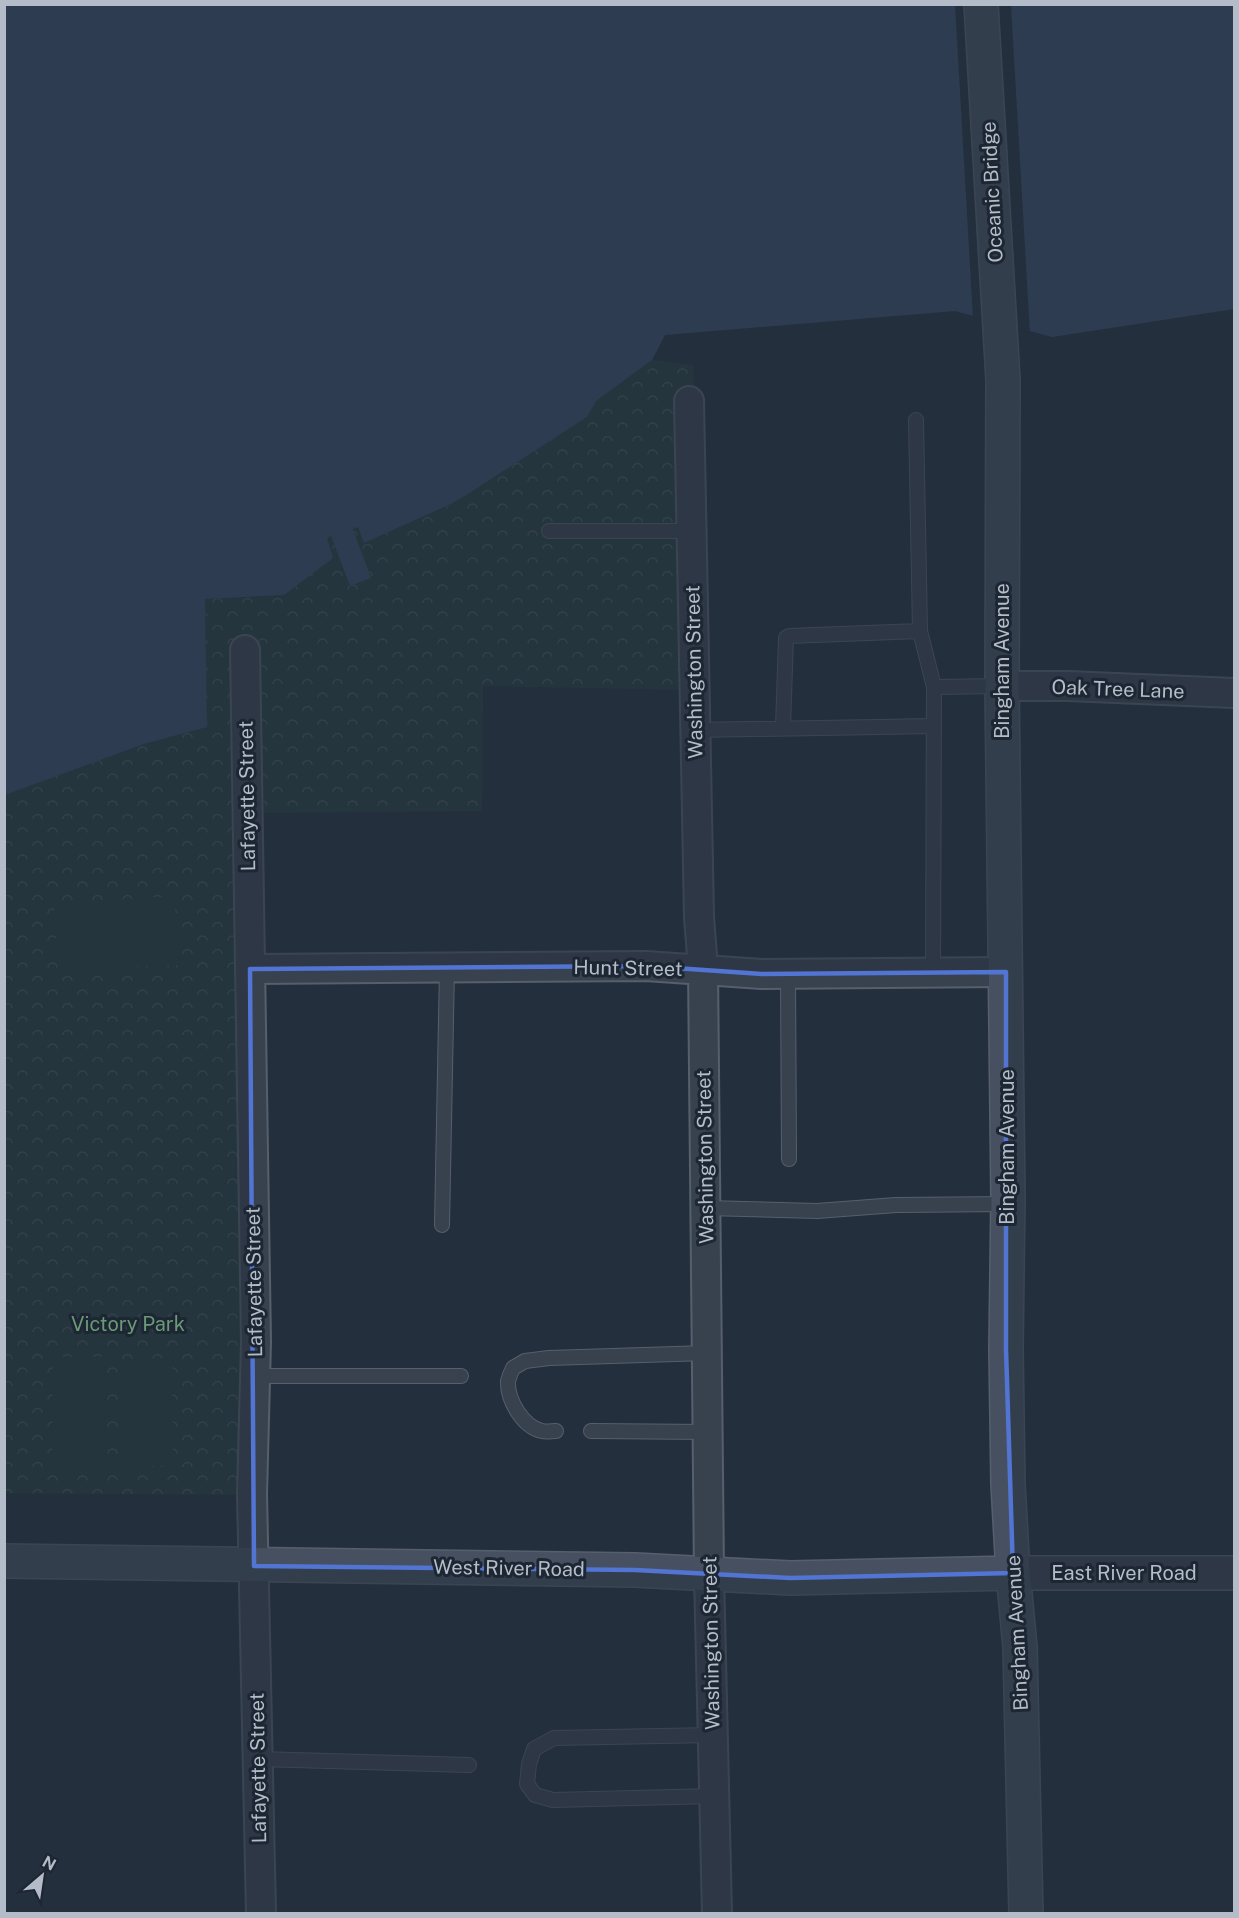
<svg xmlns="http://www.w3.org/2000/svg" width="1239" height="1918" font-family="'Public Sans',sans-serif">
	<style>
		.park { fill: url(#park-crowns) }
		.pitch { fill: #263c3f }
		.water { fill: #394c67 }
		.pier { fill: #242f3e }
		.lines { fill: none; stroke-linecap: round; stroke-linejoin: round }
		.service-casing { stroke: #565f6c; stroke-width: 16 }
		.minor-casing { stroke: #565f6c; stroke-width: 32 }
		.tertiary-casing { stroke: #565f6c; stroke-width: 36 }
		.secondary-casing { stroke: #565f6c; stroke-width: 36 }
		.service { stroke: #38414e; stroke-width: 14 }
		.minor { stroke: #38414e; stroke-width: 28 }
		.tertiary { stroke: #38414e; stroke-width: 33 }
		.secondary { stroke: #465061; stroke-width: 33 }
		.marked { fill: none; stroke: #5274d3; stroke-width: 4.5; stroke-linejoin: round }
		.labels { text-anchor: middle; stroke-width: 6; stroke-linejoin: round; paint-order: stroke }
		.street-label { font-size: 20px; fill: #b4bcc9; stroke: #1d2633 }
		.park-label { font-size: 20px; fill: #6b9a76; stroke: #1d2633 }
	</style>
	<defs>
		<pattern id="park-crowns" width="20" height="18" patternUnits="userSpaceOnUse" patternTransform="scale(1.5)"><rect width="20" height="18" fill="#263c3f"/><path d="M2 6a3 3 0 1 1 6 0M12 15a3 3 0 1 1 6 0" fill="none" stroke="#435659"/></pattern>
	</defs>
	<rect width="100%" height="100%" fill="#242f3e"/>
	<!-- park -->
	<path class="park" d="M652 360 693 365 699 690 483 686 482 811 246 813 254 1495 5 1493V795L144 744 207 727 205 599 284 595 326 537 332 536 350 586 371 578 353 529 358 527 364 543 453 503 587 417 596 401Z"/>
	<!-- pitch -->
	<path class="pitch" d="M174 896 179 965 58 970 54 904Z
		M53 1357H104L105 1468 52 1467Z
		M172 1358 173 1465 121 1468V1359Z"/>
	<!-- water -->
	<path class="water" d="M5 5H1234V309L1052 337 955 311 665 335 652 360 596 401 587 417 471 492 453 503 364 543 358 527 353 529 371 578 350 586 331 536 327 538 333 558 284 595 205 599 207 727 144 744 5 795Z"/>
	<!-- pier -->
	<path class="pier" d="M955 5H1011L1030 334 973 319Z"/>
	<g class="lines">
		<!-- service casing -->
		<g class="service-casing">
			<path id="service" d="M916 420 920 631 934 687 933 974
				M549 531H691
				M934 687 1002 686
				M783 727 786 638 789 636 920 631
				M695 730 934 726
				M788 974 789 1159
				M706 1208 817 1211 896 1205 1008 1204
				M442 1225 447 968
				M255 1376H461
				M556 1431C552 1431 546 1432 542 1431 523 1427 507 1400 508 1381 509 1377 511 1372 513 1368L525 1361 549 1358 707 1353
				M591 1431 708 1432
				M713 1735 554 1738 534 1749 529 1764 527 1784 535 1795 553 1800 714 1796
				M258 1759 469 1765"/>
		</g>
		<!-- minor casing -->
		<g class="minor-casing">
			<path id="minor" d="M689 401 699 917 703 969 709 1574 717 1914
				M245 650 256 1342 252 1494 261 1914
				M1002 686H1068L1234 693
				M250 969 646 966 762 974 1006 972"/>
		</g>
		<!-- tertiary casing -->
		<g class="tertiary-casing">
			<path id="tertiary" d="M1013 1573H1234"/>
		</g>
		<!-- secondary casing -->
		<g class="secondary-casing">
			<path id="secondary" d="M981 4 1003 380 1002 686 1008 1197 1006 1349 1008 1484 1013 1573 1020 1647 1026 1914
				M4 1561 635 1570 790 1578 1013 1573"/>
		</g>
		<!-- service -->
		<use href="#service" class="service"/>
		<!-- minor -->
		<use href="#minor" class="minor"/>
		<!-- tertiary -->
		<use href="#tertiary" class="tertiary"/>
		<!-- secondary -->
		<use href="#secondary" class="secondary"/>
	</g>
	<!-- marked area -->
	<path d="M0 0H1239V1918H0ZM646 966 762 974 1006 972V1349L1013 1573 790 1578 635 1570 254 1566 250 969Z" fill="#242f3e" fill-opacity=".55" fill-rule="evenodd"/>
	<path class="marked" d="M646 966 762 974 1006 972V1349L1013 1573 790 1578 635 1570 254 1566 250 969Z"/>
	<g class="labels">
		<!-- street labels -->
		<g class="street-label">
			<text transform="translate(992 192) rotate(-93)" y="7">Oceanic Bridge</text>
			<text transform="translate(1002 661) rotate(-90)" y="7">Bingham Avenue</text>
			<text transform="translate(694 672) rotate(-91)" y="7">Washington Street</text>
			<text transform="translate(1118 689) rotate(2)" y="7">Oak Tree Lane</text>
			<text transform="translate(247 796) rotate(-91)" y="7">Lafayette Street</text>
			<text transform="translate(628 968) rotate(1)" y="7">Hunt Street</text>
			<text transform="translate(1007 1147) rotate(-90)" y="7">Bingham Avenue</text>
			<text transform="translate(705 1157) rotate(-91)" y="7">Washington Street</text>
			<text transform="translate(254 1282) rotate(-91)" y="7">Lafayette Street</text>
			<text transform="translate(509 1568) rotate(1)" y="7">West River Road</text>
			<text x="1124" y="1580">East River Road</text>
			<text transform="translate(1017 1633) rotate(-93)" y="7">Bingham Avenue</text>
			<text transform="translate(711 1643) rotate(-91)" y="7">Washington Street</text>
			<text transform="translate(258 1768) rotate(-91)" y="7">Lafayette Street</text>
		</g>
		<!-- park labels -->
		<g class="park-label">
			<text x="128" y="1331">Victory Park</text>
		</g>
	</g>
	<!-- border -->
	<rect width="1239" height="1918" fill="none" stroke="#b4bcc9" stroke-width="12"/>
	<!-- north arrow -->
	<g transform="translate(42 1876) rotate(29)" stroke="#1d2633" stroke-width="4.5" paint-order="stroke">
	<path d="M0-4.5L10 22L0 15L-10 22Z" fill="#b4bcc9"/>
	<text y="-9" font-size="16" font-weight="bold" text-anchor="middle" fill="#b4bcc9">N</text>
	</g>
</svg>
